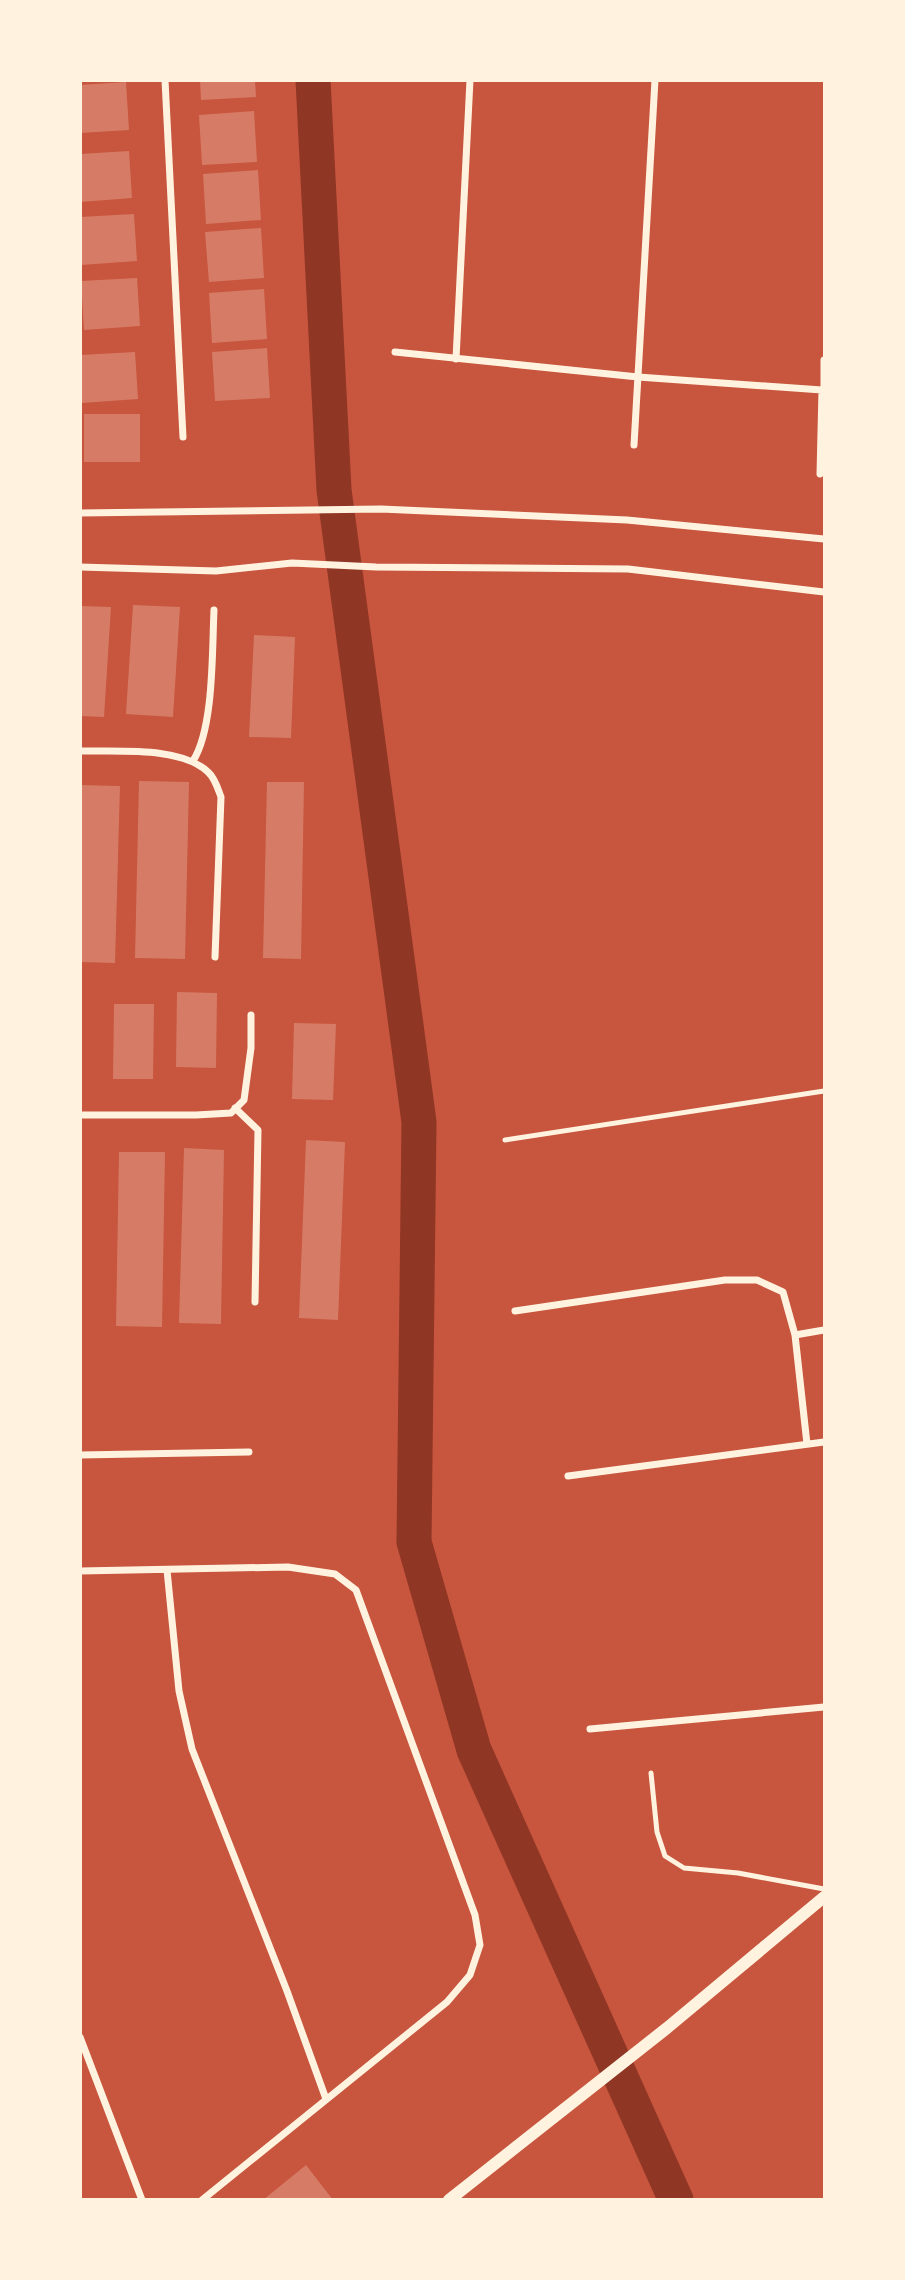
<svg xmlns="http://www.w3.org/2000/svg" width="905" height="2280" font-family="'Alegreya Sans',sans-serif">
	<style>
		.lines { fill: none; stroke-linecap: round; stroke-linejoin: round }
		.canal { stroke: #8f3625; stroke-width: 35 }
		.building { fill: #d67c66 }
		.service { stroke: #fff3e0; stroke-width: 5 }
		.minor { stroke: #fff3e0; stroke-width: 7 }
		.tertiary { stroke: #fff3e0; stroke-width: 12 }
	</style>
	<rect width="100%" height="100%" fill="#c8553d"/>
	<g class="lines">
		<!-- canal -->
		<path class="canal" d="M313 80 334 490 419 1122 414 1542 474 1750 676 2200"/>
	</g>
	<!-- building -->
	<path class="building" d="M200 80H255L256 97 201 100Z
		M126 82 129 130 80 133V85Z
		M254 111 257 162 202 165 199 115Z
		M129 151 132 198 80 202V154Z
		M258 170 261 220 206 224 203 174Z
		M134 214 137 261 81 265 80 217Z
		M261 228 264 278 209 282 205 232Z
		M137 278 140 326 84 330 81 281Z
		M264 289 267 339 212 343 209 293Z
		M267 348 270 398 215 401 212 352Z
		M135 352 138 399 82 403 80 355Z
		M84 414H140V462H84Z
		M133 605 180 607 173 717 126 714Z
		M80 606 111 607 104 717 80 716Z
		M254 635 295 637 291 738 249 737Z
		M139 781 189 782 185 959 135 958Z
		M267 782H304L301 959 263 958Z
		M80 785 120 786 115 963 80 962Z
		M177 992 217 993 216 1068 176 1067Z
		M114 1004H154L153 1079H113Z
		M294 1023 336 1024 333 1100 292 1099Z
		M306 1140 345 1142 338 1320 299 1318Z
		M184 1148 224 1150 221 1324 179 1323Z
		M119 1152H165L162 1327 116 1326Z
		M306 2165 333 2200H263Z"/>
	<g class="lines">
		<!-- service -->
		<path class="service" d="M505 1140 824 1091
			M651 1773 657 1832 665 1856 684 1868 738 1873 824 1889"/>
		<!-- minor -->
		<path class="minor" d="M165 80 183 437
			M395 352 638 377 822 390 820 474
			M456 359 470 80
			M824 390V360
			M634 445 655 80
			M80 513 381 509 627 520 824 539
			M80 567 216 571 292 563 376 567 628 569 824 592
			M80 751C117 752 181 746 208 772 215 778 218 789 221 797L215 957
			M193 761C214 728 212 651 214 610
			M235 1108 258 1130 255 1302
			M80 1115H196L231 1113 244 1100 251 1048V1015
			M515 1311 725 1280H757L783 1292 795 1335 807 1444
			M795 1335 824 1330
			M80 1455 249 1452
			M568 1476 824 1442
			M167 1570 179 1691 192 1749 287 1991 326 2099
			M80 1571 288 1567 335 1574 356 1590 475 1915 480 1945 470 1975 447 2002 202 2200
			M590 1729 824 1707
			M80 2037 142 2200"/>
		<!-- tertiary -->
		<path class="tertiary" d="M449 2200 667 2028 824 1897"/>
	</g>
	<!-- border -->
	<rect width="905" height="2280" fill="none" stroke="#fff3e0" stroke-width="164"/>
</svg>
